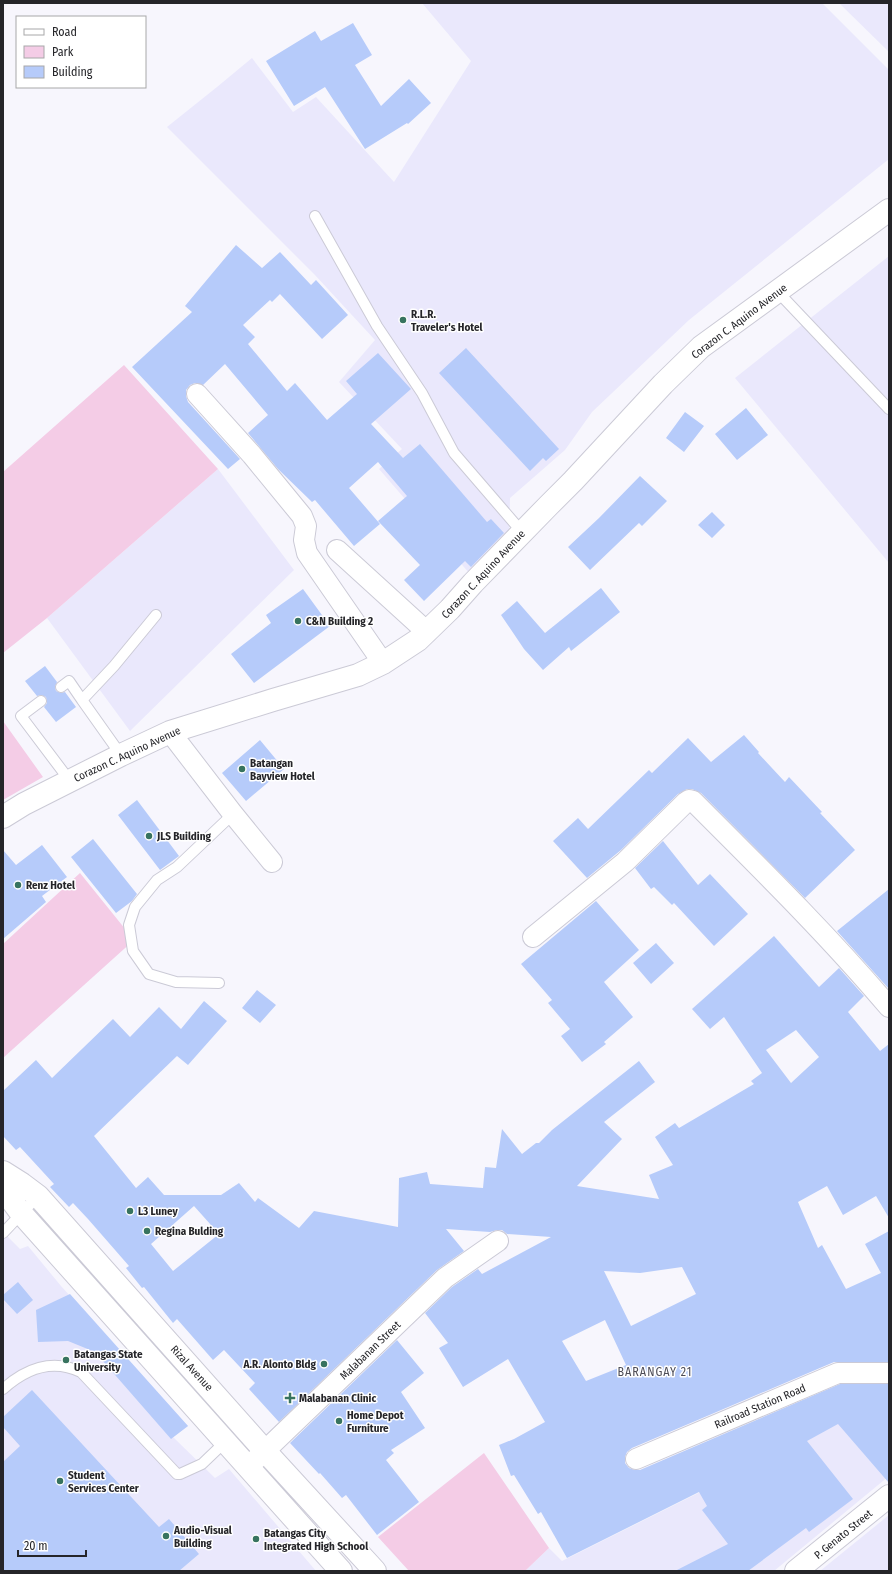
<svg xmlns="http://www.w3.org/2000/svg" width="892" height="1574" font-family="'Fira Sans Condensed',sans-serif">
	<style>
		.built { fill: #eae8fc }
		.green { fill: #f4cce6 }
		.building { fill: #b6cbfa; fill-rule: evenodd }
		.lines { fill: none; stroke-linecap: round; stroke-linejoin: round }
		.service-casing { stroke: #cbcad6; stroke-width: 12 }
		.minor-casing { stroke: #cbcad6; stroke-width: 22 }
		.tertiary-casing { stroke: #cbcad6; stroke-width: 24 }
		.secondary-casing { stroke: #cbcad6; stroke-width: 24 }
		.service { stroke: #fff; stroke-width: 10 }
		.minor { stroke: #fff; stroke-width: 20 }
		.tertiary { stroke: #fff; stroke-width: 22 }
		.secondary { stroke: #fff; stroke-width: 22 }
		.poi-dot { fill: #37735f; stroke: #fff; stroke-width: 1.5 }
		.labels { text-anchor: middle; stroke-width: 3; stroke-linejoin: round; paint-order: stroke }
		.poi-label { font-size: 11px; font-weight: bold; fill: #252529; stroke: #fff; text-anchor: start }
		.street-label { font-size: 11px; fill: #252529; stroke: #fff }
		.neighbourhood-label { font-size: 12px; letter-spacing: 1px; fill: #4d4c56; stroke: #fff }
	</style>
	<rect width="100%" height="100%" fill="#f7f6fd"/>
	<!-- built -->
	<path class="built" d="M422 3H822L889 70V159L689 320 592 412 565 450 510 498 509 537 470 574 379 469 402 449 339 382 375 340 314 274 167 127 217 87 252 58 293 112 316 97 394 182 471 61Z
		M839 3H889V52Z
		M889 256V563L735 378Z
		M218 469 294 570 130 731 47 618Z
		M3 1232 20 1249 28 1246 61 1286 188 1426 173 1437 215 1478 229 1469 316 1571H3Z
		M889 1398V1476L774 1571H525L549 1548 562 1561Z
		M889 1515V1571H820Z"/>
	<!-- green -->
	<path class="green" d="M124 365 218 469 47 618 3 653V472Z
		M3 721 43 777 3 800Z
		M80 873 134 940 3 1058V944Z
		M484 1453 549 1548 525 1571H409L378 1537Z"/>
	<!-- building -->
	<path class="building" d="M353 23 372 55 355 65 381 106 409 79 431 103 408 124 407 123 365 149 325 87 294 106 266 61 315 31 321 41Z
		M236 245 262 268 280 252 311 285 316 280 348 315 322 339 280 294 272 302 270 300 243 325 255 337 248 344 287 391 295 383 327 420 357 394 346 381 378 353 411 389 371 424 403 458 420 444 487 522 491 519 504 533 471 567 465 561 424 601 404 580 420 565 378 521 407 496 378 462 349 488 380 524 354 546 315 500 312 502 278 469 248 433 268 415 225 364 203 385 195 383 190 385 186 390V396L188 402 240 459 228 469 132 367 192 312 185 306Z
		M466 348 559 449 546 461 543 458 530 471 439 373Z
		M746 408 768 435 737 460 715 434Z
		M685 412 704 426 684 452 666 438Z
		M640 476 667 501 642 526 639 523 590 570 568 547 599 518Z
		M712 512 725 525 712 538 698 525Z
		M601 588 620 612 571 651 569 647 543 670 524 649 501 615 517 601 545 633Z
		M303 589 330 626 254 683 231 654 271 623 266 615Z
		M45 666 57 682 55 687 56 691 61 693 65 692 76 707 56 722 44 707 47 703 46 697 41 695 37 696 25 681Z
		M744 735 759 752 758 753 785 782 789 777 822 812 820 813 855 850 805 898 701 793 692 789H687L678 794 621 850 587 878 553 841 578 818 588 829 649 770 652 773 688 738 711 762Z
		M260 740 284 769 246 801 222 773Z
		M137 800 179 856 160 870 118 815Z
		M93 839 137 894 132 901 116 913 71 857Z
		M663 841 698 885 710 874 748 914 714 946 674 903 672 905 654 887 651 889 635 868Z
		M42 845 67 877 42 896 46 902 3 939V850L16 865Z
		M889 889V989L837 931Z
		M596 901 639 950 604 982 633 1017 604 1042 606 1044 582 1062 561 1036 570 1029 548 1003 552 1000 521 964Z
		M774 936 819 987 839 968 864 996 848 1012 880 1051 889 1044V1218L876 1196 843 1215 827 1186 798 1202 818 1248 822 1245 846 1289 881 1273 865 1244 889 1231V1362H834L632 1448 627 1452 625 1457V1463L629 1468 635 1470H640L840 1384H889V1483L838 1424 807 1441 853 1499 809 1532 806 1528 748 1571H675L728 1544 702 1510 707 1506 699 1492 567 1558 541 1512 538 1514 514 1475 511 1476 499 1445 514 1439 545 1422 508 1359 463 1387 439 1348 448 1343 425 1313 452 1287 478 1269 482 1274 551 1237 507 1234 502 1230H497L490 1232 446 1229 464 1251 437 1270 279 1422 249 1389 255 1383 224 1350 213 1360 177 1319 173 1323 144 1287 142 1288 126 1268 129 1266 88 1219 73 1203 69 1207 50 1187 54 1184 20 1147 16 1150 3 1136V1091L36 1060 52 1078 113 1019 130 1037 159 1007 181 1029 204 1001 227 1021 188 1065 177 1056 94 1136 136 1188 148 1177 164 1195H221L239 1183 255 1202 258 1198 299 1228 314 1211 398 1227 399 1178 427 1172 430 1184 483 1188 485 1167 496 1168 502 1129 522 1154 536 1143H539L552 1130 639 1061 655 1082 604 1122 622 1139 577 1186 659 1199 649 1175 673 1165 655 1137 675 1123 679 1128 754 1084 751 1081 762 1073 724 1017 710 1029 692 1009ZM796 1030 819 1057 791 1083 766 1050ZM194 1206 219 1234 173 1271 151 1244ZM682 1267 696 1294 631 1326 604 1271 640 1273ZM605 1320 626 1365 586 1381 562 1341Z
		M656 943 674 963 651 984 633 963Z
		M257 990 276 1005 260 1023 242 1008Z
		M18 1282 33 1300 17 1314 3 1299V1295Z
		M70 1294 188 1426 171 1439 95 1352 68 1341 38 1342 36 1310Z
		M397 1340 424 1373 401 1392 425 1428 391 1450 394 1453 386 1460 419 1502 377 1535 346 1495 342 1498 320 1473 319 1474 290 1443Z
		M32 1390 159 1527 169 1519 199 1554 179 1571H3V1462L20 1446 3 1427V1417Z"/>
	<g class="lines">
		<!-- service casing -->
		<g class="service-casing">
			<path id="service" d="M315 216 377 326 422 393 454 453 522 532
				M777 291 889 409
				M61 687 69 681 82 700
				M41 701 21 716 70 781
				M121 755 82 700 114 666 156 615
				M219 983 176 982 149 974 133 951 129 925 135 907 157 880 177 867 233 814
				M3 1233 38 1196
				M3 1389C25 1369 52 1358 81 1372L177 1474H180L202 1464 225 1442"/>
		</g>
		<!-- minor casing -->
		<g class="minor-casing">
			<path id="minor" d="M197 394 252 455 302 516 306 526 304 540 307 553 383 663
				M337 550 427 632
				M170 732 233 814 272 862
				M533 937 625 862 686 802 689 800 693 801C760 868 828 935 889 1007
				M636 1459 838 1373H889
				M248 1467 445 1278 498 1241"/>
		</g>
		<!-- tertiary casing -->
		<g class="tertiary-casing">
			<path id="tertiary" d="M796 1571 889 1496"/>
		</g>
		<!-- secondary casing -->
		<g class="secondary-casing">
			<path id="secondary" d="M3 817 24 804 121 755 170 732 273 700 358 675 383 663 418 640 450 609 473 583 548 506 573 481 663 384 701 347 889 210
				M3 1172 22 1184 38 1196 265 1451 375 1571
				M3 1189 21 1213 341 1571"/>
		</g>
		<!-- service -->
		<use href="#service" class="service"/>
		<!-- minor -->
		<use href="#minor" class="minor"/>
		<!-- tertiary -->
		<use href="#tertiary" class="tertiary"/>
		<!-- secondary -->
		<use href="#secondary" class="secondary"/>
	</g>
	<!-- markers -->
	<g class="poi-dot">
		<circle cx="403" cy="320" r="4"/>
		<circle cx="298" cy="621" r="4"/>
		<circle cx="242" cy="769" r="4"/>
		<circle cx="149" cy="836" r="4"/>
		<circle cx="18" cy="885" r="4"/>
		<circle cx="130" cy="1211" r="4"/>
		<circle cx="147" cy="1231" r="4"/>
		<circle cx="66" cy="1360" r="4"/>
		<circle cx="324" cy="1364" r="4"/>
		<path d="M288 1392h4v4h4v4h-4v4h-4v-4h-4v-4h4z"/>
		<circle cx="339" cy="1421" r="4"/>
		<circle cx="60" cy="1481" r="4"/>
		<circle cx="166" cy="1536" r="4"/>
		<circle cx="256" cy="1539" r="4"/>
	</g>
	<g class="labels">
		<!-- poi labels -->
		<g class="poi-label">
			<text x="411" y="318">R.L.R.<tspan x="411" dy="13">Traveler's Hotel</tspan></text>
			<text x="306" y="625">C&amp;N Building 2</text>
			<text x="250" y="767">Batangan<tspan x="250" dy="13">Bayview Hotel</tspan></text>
			<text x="157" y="840">JLS Building</text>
			<text x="26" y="889">Renz Hotel</text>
			<text x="138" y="1215">L3 Luney</text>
			<text x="155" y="1235">Regina Bulding</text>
			<text x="74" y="1358">Batangas State<tspan x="74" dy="13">University</tspan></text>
			<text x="316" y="1368" text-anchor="end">A.R. Alonto Bldg</text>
			<text x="299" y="1402">Malabanan Clinic</text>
			<text x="347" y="1419">Home Depot<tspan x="347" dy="13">Furniture</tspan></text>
			<text x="68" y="1479">Student<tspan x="68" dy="13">Services Center</tspan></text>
			<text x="174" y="1534">Audio-Visual<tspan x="174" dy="13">Building</tspan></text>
			<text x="264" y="1537">Batangas City<tspan x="264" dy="13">Integrated High School</tspan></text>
		</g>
		<!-- street labels -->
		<g class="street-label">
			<text transform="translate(739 321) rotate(-37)" y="4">Corazon C. Aquino Avenue</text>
			<text transform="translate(483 574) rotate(-47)" y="4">Corazon C. Aquino Avenue</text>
			<text transform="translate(127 754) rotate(-25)" y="4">Corazon C. Aquino Avenue</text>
			<text transform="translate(370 1350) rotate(-44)" y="4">Malabanan Street</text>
			<text transform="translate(192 1368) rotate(48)" y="4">Rizal Avenue</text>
			<text transform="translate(760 1406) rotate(-23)" y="4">Railroad Station Road</text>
			<text transform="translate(843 1534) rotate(-39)" y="4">P. Genato Street</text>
		</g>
		<!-- neighbourhood labels -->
		<g class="neighbourhood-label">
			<text x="655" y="1376">BARANGAY 21</text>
		</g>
	</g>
	<!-- border -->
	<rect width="892" height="1574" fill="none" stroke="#252529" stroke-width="8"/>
	<!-- legend -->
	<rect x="16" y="16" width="130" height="72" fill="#ffffff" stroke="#a8a8a9"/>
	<rect x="24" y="29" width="20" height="6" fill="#ffffff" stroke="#a8a8a9"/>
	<text x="52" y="36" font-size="12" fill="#252529">Road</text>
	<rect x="24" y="46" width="20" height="12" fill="#f4cce6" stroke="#a8a8a9"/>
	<text x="52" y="56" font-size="12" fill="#252529">Park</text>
	<rect x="24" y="66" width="20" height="12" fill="#b6cbfa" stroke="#a8a8a9"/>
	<text x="52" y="76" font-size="12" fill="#252529">Building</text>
	<!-- scale -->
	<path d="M18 1550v6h68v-6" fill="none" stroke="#252529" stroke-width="2"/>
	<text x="24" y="1550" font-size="12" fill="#252529" stroke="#ffffff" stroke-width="3" paint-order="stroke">20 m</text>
</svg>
